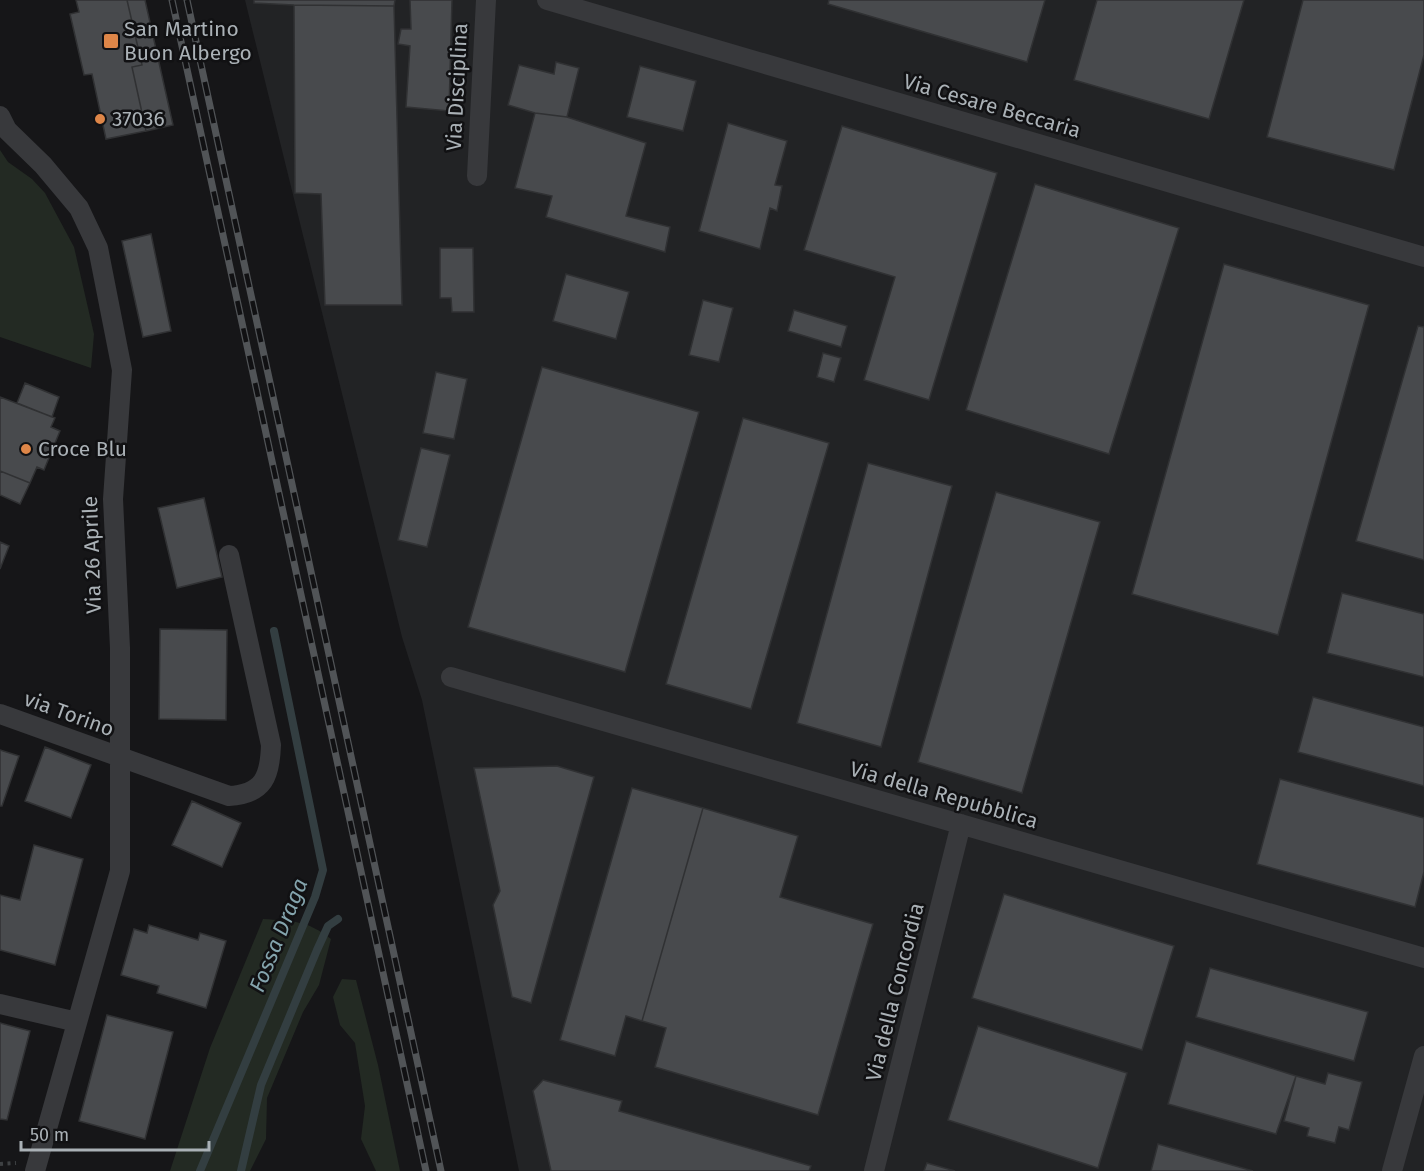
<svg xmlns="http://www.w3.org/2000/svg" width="1424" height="1171" font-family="'Fira Sans',sans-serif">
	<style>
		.built { fill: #222325 }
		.green { fill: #232a23 }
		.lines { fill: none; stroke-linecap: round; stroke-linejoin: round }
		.stream { stroke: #333e41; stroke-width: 8 }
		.building { fill: #484a4d; stroke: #303133; stroke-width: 1.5 }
		.path { stroke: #3e4143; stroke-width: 4; stroke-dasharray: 3 4.5; stroke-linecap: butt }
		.minor { stroke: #38393c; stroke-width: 20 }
		.rail-casing { stroke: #515457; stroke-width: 7 }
		.rail { stroke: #111113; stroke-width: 4.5; stroke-dasharray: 14; stroke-linecap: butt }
		.poi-dot { fill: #de8648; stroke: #111113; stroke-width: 2 }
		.labels { text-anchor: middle; stroke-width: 5; stroke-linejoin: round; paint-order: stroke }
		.poi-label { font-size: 21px; fill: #aab1b6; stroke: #111113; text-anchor: start }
		.street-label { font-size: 21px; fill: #aab1b6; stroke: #111113 }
		.water-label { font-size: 22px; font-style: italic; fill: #84a4ad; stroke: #111113 }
	</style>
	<rect width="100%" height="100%" fill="#161618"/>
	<!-- built -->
	<path class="built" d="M245 0H1424V1171H519L422 700 402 637Z"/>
	<!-- green -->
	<path class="green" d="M0 150 8 162 32 179 45 193 74 247 94 334 91 368 0 337Z
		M263 919C292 921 307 920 331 939L319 985 303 1012 267 1098 266 1139 250 1171H170L210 1048Z
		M342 979 356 980 378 1065 400 1171H376L361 1139 365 1106 355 1043 340 1025 333 997Z"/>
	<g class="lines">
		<!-- stream -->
		<path class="stream" d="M200 1171 315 897 323 870 274 631
			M241 1171 261 1085 317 950 328 926 338 919"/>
	</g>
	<!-- building -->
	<path class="building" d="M76 0H127L142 65 132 67 146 131 106 139 92 74 84 75 70 14 79 12Z
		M127 0H145L173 125 146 131 132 67 142 65Z
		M254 0H395L394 6 294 5 254 3Z
		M410 0H452L449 111 406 107 410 46 398 44 401 29H411Z
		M829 0H1045L1027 62 828 4Z
		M1097 0H1244L1209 119 1074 80Z
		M1303 0H1424V55L1394 170 1267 137Z
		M294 5 394 6 402 305H325L321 194 295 193Z
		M556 62 579 68 567 117 535 113 508 105 519 65 554 74Z
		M640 66 696 81 683 131 627 117Z
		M535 113 567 117 646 143 626 216 670 227 665 252 546 217 552 196 515 188Z
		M728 123 787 141 775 185 782 186 777 211 770 208 760 249 699 231Z
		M842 126 997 173 929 400 864 380 895 277 804 250Z
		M1035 184 1179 228 1109 454 966 410Z
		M151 234 171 331 143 337 122 241Z
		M440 248H473L474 312H452L451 298H440Z
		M1224 264 1369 305 1278 635 1132 594Z
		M566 274 629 292 616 339 553 321Z
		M703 300 733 308 719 362 689 355Z
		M794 310 847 326 841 347 788 331Z
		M1418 326 1424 327V560L1356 541Z
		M823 353 841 358 834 382 817 377Z
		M542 367 699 412 625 672 468 627Z
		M436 372 467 379 454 439 423 433Z
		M25 383 59 397 52 417 17 403Z
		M0 397 55 418 51 427 60 431 44 470 37 467 30 483 0 471Z
		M743 418 829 443 751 709 666 684Z
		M421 448 450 455 427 547 398 540Z
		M868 463 952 486 881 747 797 723Z
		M0 471 30 483 20 504 0 495Z
		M996 492 1100 522 1022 793 918 762Z
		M204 498 222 577 177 588 158 508Z
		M0 542 9 546 0 569Z
		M1342 593 1424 614V677L1327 653Z
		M160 629 227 630 226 720 159 719Z
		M1313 697 1424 727V786L1298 752Z
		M45 747 91 765 71 818 25 801Z
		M0 750 19 756 2 806H0Z
		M557 766 594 777 531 1003 512 997 493 905 500 891 474 768Z
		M1280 779 1424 818V872L1415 907 1257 864Z
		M632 788 703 808 642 1021 626 1016 615 1056 560 1040Z
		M192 801 241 823 222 867 172 845Z
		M703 808 798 836 780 897 873 924 818 1115 655 1067 666 1028 642 1021Z
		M34 845 83 859 55 965 0 950V895L20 900Z
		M1004 894 1174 946 1142 1050 972 998Z
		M149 925 198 940 200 933 226 941 206 1008 157 993 159 986 121 975 134 929 147 933Z
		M1210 968 1368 1012 1354 1061 1196 1017Z
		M107 1015 173 1032 145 1139 79 1121Z
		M0 1023 30 1031 7 1120 0 1119Z
		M978 1026 1127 1073 1098 1168 948 1120Z
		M1186 1041 1296 1076 1276 1134 1168 1104Z
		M1328 1073 1362 1082 1349 1130 1339 1127 1335 1143 1307 1136 1309 1128 1284 1121 1296 1076 1325 1084Z
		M543 1080 622 1101 619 1111 811 1166 809 1171H551L533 1091Z
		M1158 1144 1253 1171H1151Z
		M927 1163 955 1171H924Z"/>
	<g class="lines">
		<!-- path -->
		<path class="path" d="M0 1164 16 1163"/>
		<!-- minor -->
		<path class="minor" d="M547 0 1424 257
			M0 116 7 130 43 165 79 208 98 248 122 370 113 499 120 648V871L35 1171
			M477 176 486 0
			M451 677 1424 958
			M0 714 229 796C264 794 270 776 271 745L229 555
			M0 1004 77 1022
			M874 1171 961 824
			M1392 1171 1424 1056"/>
		<!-- rail casing -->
		<g class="rail-casing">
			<path id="rail" d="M172 0 426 1171
				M187 0 441 1171"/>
		</g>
		<!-- rail -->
		<use href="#rail" class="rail"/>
	</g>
	<!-- markers -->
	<g class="poi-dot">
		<rect x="103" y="33" width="16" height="16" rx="3"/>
		<circle cx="100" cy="119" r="6"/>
		<circle cx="26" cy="449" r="6"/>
	</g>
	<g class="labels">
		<!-- poi labels -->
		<g class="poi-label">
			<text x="124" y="36">San Martino<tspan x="124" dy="24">Buon Albergo</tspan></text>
			<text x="112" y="126">37036</text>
			<text x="38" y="456">Croce Blu</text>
		</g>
		<!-- street labels -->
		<g class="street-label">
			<text transform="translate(457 87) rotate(-87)" y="7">Via Disciplina</text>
			<text transform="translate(992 106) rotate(16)" y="7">Via Cesare Beccaria</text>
			<text transform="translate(92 555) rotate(-92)" y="7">Via 26 Aprile</text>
			<text transform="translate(69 714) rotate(20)" y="7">via Torino</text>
			<text transform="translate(944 795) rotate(16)" y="7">Via della Repubblica</text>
			<text transform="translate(895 992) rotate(-76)" y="7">Via della Concordia</text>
		</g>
		<!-- water labels -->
		<g class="water-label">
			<text transform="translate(278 935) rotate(-68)" y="8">Fossa Draga</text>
		</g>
	</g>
	<!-- scale -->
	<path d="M21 1141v9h188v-9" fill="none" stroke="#aab1b6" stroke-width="3"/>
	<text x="30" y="1141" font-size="18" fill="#aab1b6" stroke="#111113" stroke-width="4.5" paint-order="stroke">50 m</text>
</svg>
